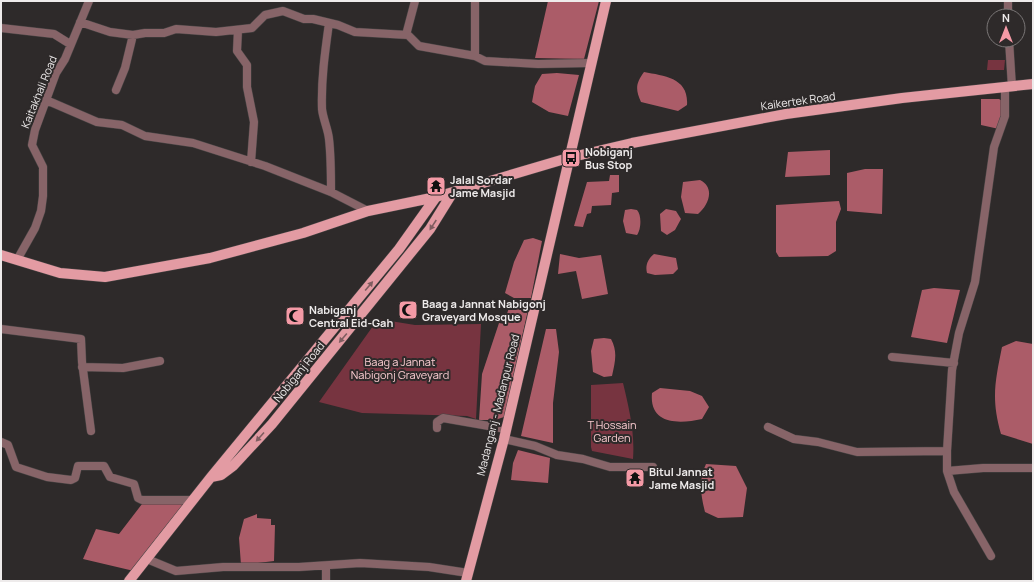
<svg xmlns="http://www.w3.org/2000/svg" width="1034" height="582" font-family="Manrope,sans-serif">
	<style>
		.green { fill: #773440 }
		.water { fill: #ab5c68 }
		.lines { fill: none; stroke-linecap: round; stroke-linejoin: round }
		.minor-casing { stroke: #494545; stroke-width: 9 }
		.major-casing { stroke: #494545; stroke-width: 11 }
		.minor { stroke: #876468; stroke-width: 8 }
		.major { stroke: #e39ba3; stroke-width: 10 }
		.oneway { fill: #7f5d60 }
		.labels { text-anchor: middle; stroke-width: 4; stroke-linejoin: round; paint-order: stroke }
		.street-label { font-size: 11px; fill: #eeebeb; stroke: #2e2a2a }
		.poi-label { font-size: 11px; font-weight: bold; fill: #eeebeb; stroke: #2e2a2a; text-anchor: start }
		.park-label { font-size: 11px; fill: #fbccd1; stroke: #2e2a2a }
	</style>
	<rect width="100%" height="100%" fill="#2e2a2a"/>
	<!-- green -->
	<path class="green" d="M988 60H1005L1004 70H987Z
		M378 319 415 325 481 324 476 419 467 416 362 413 319 402Z
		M623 383C629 408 635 433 633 459L592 451 591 447V385Z"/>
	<!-- water -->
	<path class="water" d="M548 1H599L584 59 535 58Z
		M644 72C665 76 689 78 687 105L678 111 641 102C635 89 636 83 644 72Z
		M557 73 579 75 568 116 549 112 532 102 535 86 542 74Z
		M981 99H999L1004 102 999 129 981 125Z
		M830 150V175L785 177 788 152Z
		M865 169H883L882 214 847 211V173Z
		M610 175H619V192L612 193 611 205 592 206 591 213 587 214 583 227 574 226 587 182 609 181Z
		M700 180C716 188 708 206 698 214L685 213 681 197 683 182Z
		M839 201 841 209 836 222V251L828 256 779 257 776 252V205Z
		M631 209 637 210C642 215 641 230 637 235L626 233 623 221 625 210Z
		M666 209 676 211 681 219 675 230 667 235 661 231 660 214Z
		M533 238 542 241 531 298H514L505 293 514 262 524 240Z
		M560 254 579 258 601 255 608 294 582 299 576 271 558 274Z
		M654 254 676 258 678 269 673 274 655 275 647 273C645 265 648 259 654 254Z
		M934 288 960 290 947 343 911 337 922 290Z
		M510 304 523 306 528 310 504 417 495 420H479L482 374 499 323 504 324Z
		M546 329H556L559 352 553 403V443L521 436Z
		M604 338 611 339C618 352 615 362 612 376L604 377 593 372 591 351 594 339Z
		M1016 341 1033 344V444L1001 434C991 399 995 382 1002 347Z
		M660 388 690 391 702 396 709 407 702 419C679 424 649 425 652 393Z
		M518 450 550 458 548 483 511 480 513 463Z
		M706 464 736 466 747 488 743 517 718 518 705 512C701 496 698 480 706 464Z
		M142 504H188L134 571 83 559 96 529 119 534Z
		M257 514V518L271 519V525H275L274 561 241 565 239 538 244 519Z"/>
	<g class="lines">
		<!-- minor casing -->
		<g class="minor-casing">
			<path id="minor" d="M1008 16V1
				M80 22 110 32 133 35 145 33H164L176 29 216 32 252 28 265 15 283 11 304 19H313L338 25 355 32 408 35 419 46 475 56 485 61 538 64 591 63
				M329 23C325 52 321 80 322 109 323 119 328 129 329 139 331 156 331 174 331 192
				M1 28 54 34 70 44
				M238 30 237 51 247 65V87L254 122 251 162
				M406 35 415 1
				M1009 40 1012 87
				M475 56V1
				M116 90 125 68 133 35
				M46 100 97 122 122 125 145 136 193 143 265 166 331 192 368 211
				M17 260 35 228 41 211 43 196V167L32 145 35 130 56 73 65 59 89 1
				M1 329 81 339 82 362 91 431
				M892 357 954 363
				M82 367 123 368 160 361
				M768 427 794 439 818 442 857 452 947 451
				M437 428V422L443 418 506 429
				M504 439 535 446 557 455 583 459 610 467H653
				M1 442 8 445 16 467 47 477 71 480 75 478 78 466H104L110 477 134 484 138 498 142 500H192
				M947 471 983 468H1033
				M991 556 954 492 947 471V451L952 370 959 333 975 282 994 147 1005 116V87
				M147 559 176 571 223 567H299L360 563 429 567 468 573
				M326 581V566"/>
		</g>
		<!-- major casing -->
		<g class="major-casing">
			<path id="major" d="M1 255 60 273 105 277 210 258 303 233 368 211 436 197 568 158 632 143 786 114 902 98 1033 84
				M211 477 221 475 233 466 272 424 430 229 453 192
				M129 581 211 477 399 249 436 197
				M466 581 504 439 606 1"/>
		</g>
		<!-- minor -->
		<use href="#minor" class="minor"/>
		<!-- major -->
		<use href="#major" class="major"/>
	</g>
	<!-- one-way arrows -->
	<defs><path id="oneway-solid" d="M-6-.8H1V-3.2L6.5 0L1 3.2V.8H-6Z"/></defs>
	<g class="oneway">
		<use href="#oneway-solid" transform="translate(433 225) rotate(123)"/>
		<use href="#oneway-solid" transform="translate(369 286) rotate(-50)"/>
		<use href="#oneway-solid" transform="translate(343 338) rotate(130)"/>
		<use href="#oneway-solid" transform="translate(260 437) rotate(132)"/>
	</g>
	<!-- icons -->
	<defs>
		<g id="bus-square" transform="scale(1)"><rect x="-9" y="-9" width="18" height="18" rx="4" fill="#f49aa6" stroke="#2e2a2a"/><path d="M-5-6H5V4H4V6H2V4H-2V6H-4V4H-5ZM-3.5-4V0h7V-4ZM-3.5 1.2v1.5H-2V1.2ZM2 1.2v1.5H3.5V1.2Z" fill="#111"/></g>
		<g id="temple-square" transform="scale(1)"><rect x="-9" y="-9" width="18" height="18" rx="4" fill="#f49aa6" stroke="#2e2a2a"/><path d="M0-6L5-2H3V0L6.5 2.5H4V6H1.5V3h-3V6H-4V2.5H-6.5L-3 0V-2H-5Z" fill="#111"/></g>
		<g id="mosque-square" transform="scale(1)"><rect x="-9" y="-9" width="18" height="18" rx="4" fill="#f49aa6" stroke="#2e2a2a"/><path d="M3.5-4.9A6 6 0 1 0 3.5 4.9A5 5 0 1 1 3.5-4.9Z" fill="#111"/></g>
	</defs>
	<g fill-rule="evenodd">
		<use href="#bus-square" x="571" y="158"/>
		<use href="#temple-square" x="436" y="186"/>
		<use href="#mosque-square" x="408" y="310"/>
		<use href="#mosque-square" x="295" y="316"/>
		<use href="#temple-square" x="635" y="478"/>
	</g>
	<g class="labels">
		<!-- street labels -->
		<g class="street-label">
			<text transform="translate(39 92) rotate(-68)" y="4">Kaitakhali Road</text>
			<text transform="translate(798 101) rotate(-8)" y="4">Kaikertek Road</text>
			<text transform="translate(299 372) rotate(-51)" y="4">Nobiganj Road</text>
			<text transform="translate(498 405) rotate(-76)" y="4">Madanganj - Madanpur Road</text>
		</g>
		<!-- poi labels -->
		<g class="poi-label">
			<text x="585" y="156">Nobiganj<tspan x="585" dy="13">Bus Stop</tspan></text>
			<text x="450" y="184">Jalal Sordar<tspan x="450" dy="13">Jame Masjid</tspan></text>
			<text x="422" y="308">Baag a Jannat Nabigonj<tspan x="422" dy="13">Graveyard Mosque</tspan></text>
			<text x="309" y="314">Nabiganj<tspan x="309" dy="13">Central Eid-Gah</tspan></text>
			<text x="649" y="476">Bitul Jannat<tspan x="649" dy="13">Jame Masjid</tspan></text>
		</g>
		<!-- park labels -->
		<g class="park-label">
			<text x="400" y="366">Baag a Jannat<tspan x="400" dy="13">Nabigonj Graveyard</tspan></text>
			<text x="612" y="429">T Hossain<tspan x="612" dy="13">Garden</tspan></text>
		</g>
	</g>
	<!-- border -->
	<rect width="1034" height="582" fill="none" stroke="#eeebeb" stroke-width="4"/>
	<!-- north arrow -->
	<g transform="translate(1006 28)"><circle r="19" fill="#2e2a2a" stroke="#7b7777"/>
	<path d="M0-3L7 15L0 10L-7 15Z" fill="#f49aa6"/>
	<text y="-6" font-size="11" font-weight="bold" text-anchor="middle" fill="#eeebeb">N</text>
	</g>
</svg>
